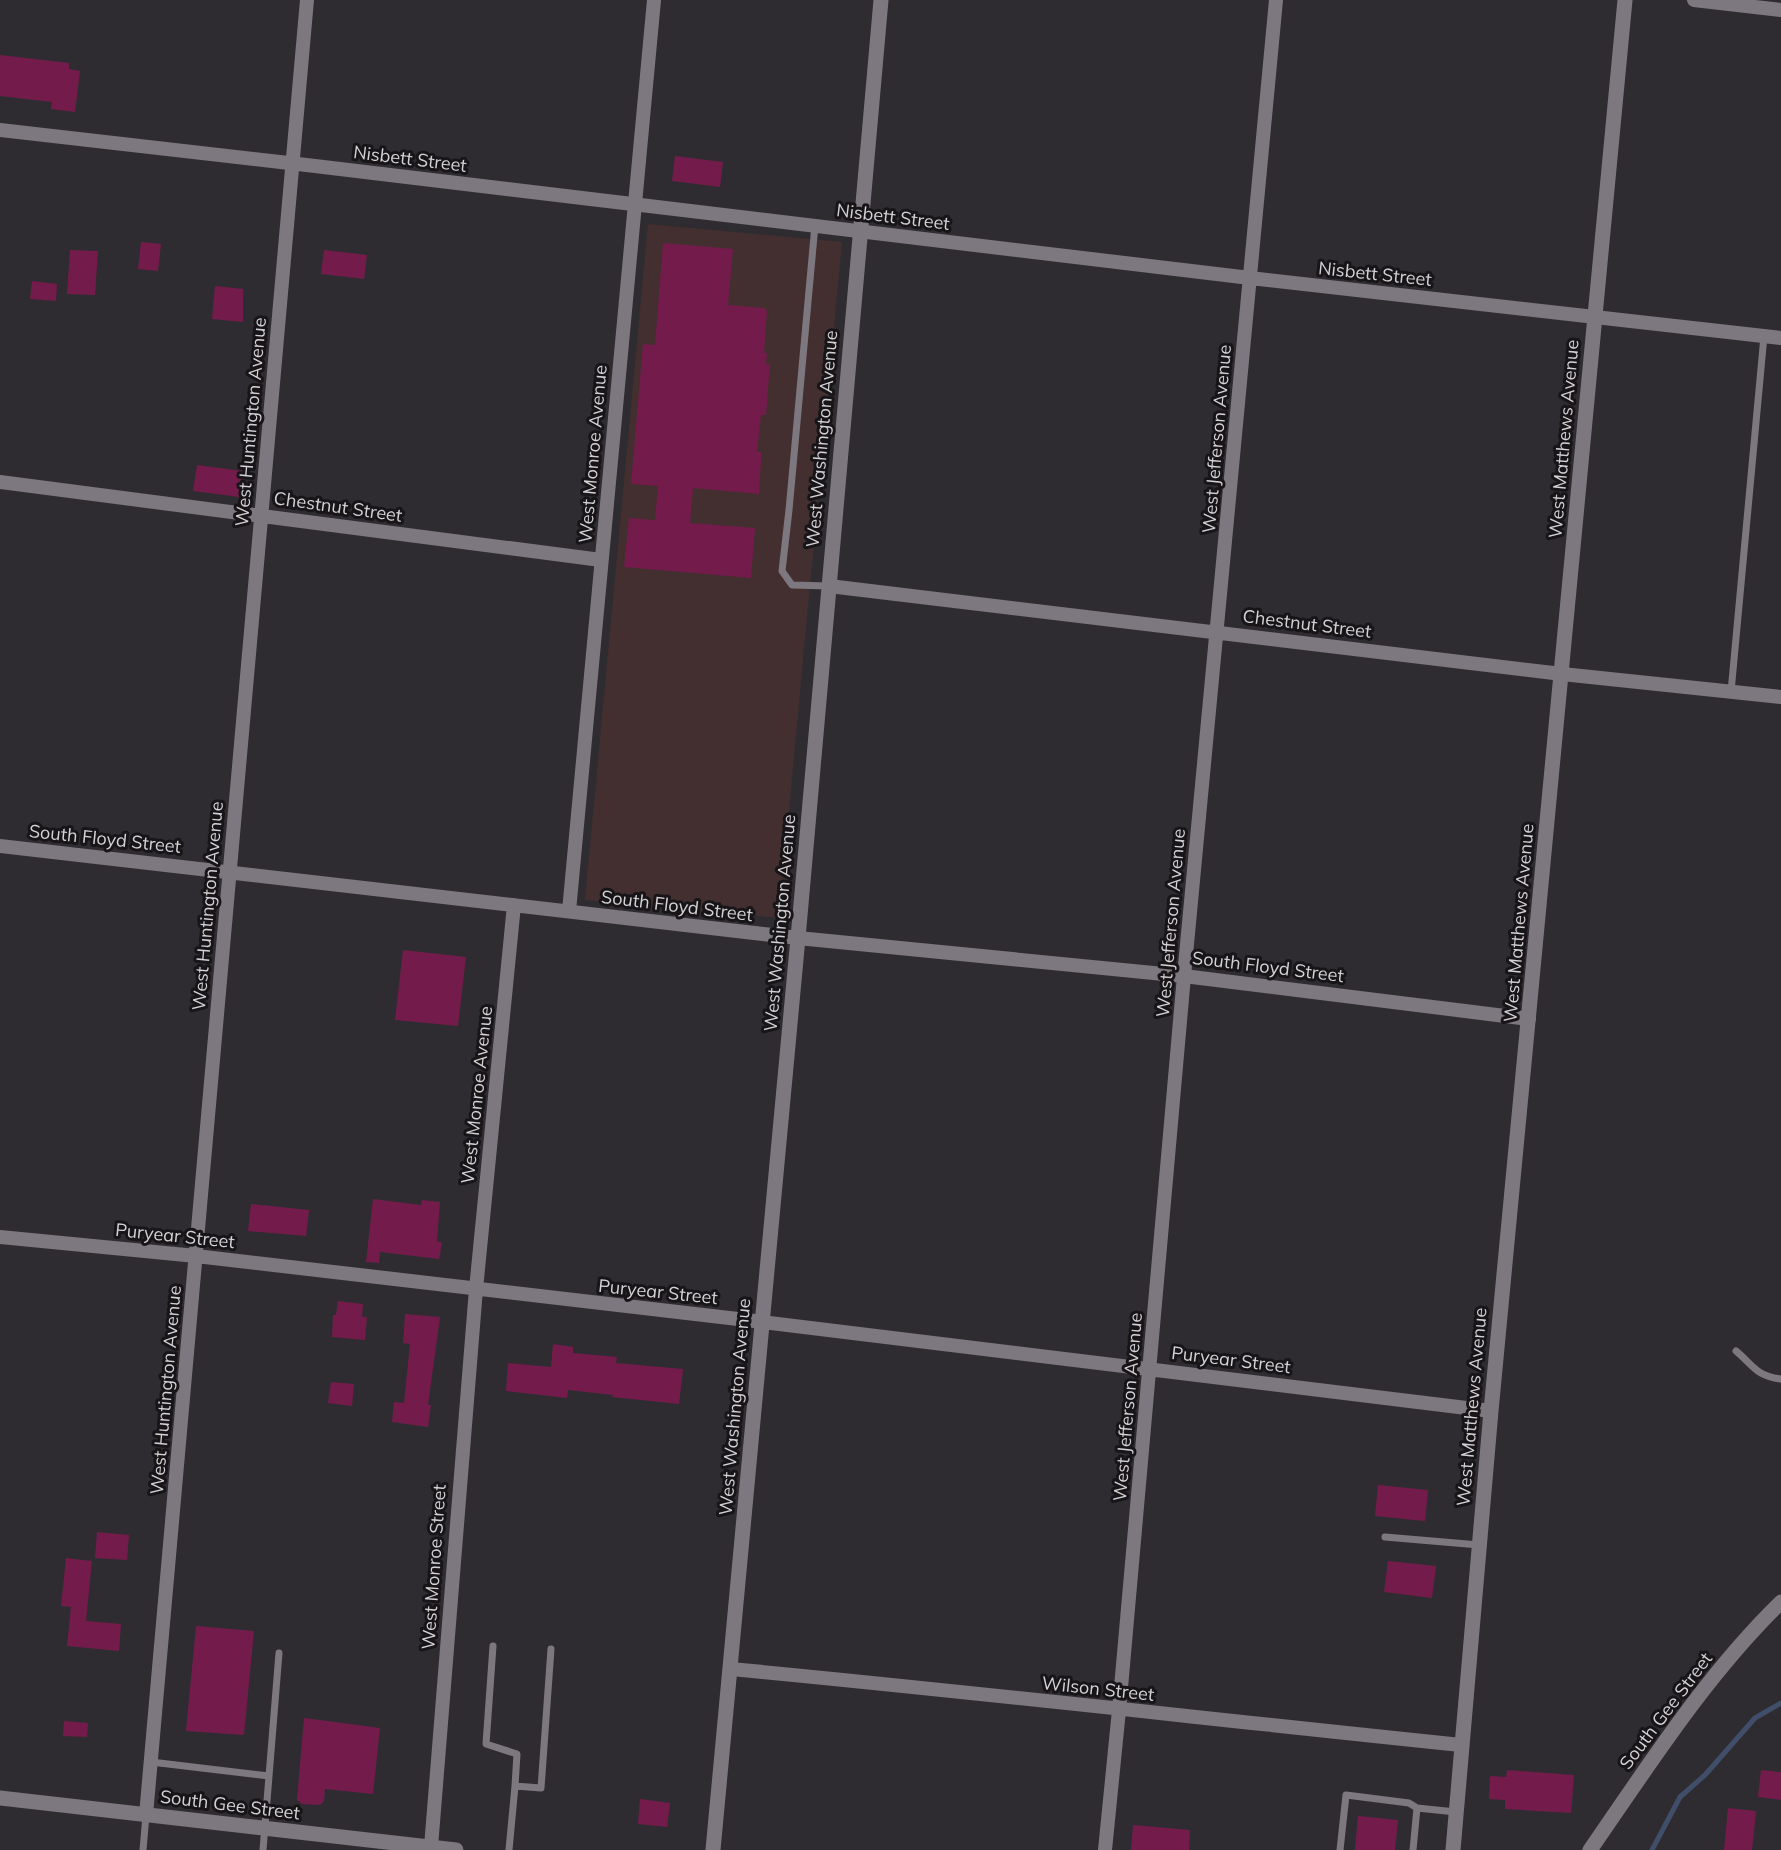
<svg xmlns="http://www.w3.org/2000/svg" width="1781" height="1850" font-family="Mulish,sans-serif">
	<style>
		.education { fill: #432f2f }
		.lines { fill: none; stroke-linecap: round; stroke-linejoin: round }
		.stream { stroke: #404e69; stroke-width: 5 }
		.building { fill: #731c4c }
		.service { stroke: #7d787f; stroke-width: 7 }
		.minor { stroke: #7d787f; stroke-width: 14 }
		.tertiary { stroke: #7d787f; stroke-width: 15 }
		.secondary { stroke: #7d787f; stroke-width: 15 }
		.labels { text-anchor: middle; stroke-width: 6; stroke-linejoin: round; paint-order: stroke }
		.street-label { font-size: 18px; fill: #d5d2d6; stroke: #171517 }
	</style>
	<rect width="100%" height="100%" fill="#2f2c31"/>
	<!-- education -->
	<path class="education" d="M648 224 842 242 779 918 585 900Z"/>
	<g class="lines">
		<!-- stream -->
		<path class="stream" d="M1652 1850 1680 1797 1705 1775 1755 1718 1781 1703"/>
	</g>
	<!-- building -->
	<path class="building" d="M0 55 69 63V69L80 71 75 112 51 109 52 102 0 96Z
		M675 156 723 162 720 187 672 181Z
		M141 242 161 244 158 271 138 269Z
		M663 243 733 249 728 305 765 308V311H767L764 353H767L766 364H770L766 415H761L757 452H761V459L759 494 693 488 690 523 755 528 751 578 624 567 629 518 655 520 658 486 631 484 643 344 655 345Z
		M70 250 98 251 95 295 67 294Z
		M324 250 367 255 364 279 321 274Z
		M32 281 57 284 56 301 30 299Z
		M215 286 243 289V322L212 319Z
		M197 465 242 471 239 497 193 491Z
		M403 950 466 957 458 1026 395 1020Z
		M373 1199 421 1205 422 1200 440 1202 437 1241 442 1243 439 1259 380 1252 379 1263 366 1262Z
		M251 1204 309 1210 306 1236 248 1231Z
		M338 1301 363 1304 362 1317H367L365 1340 332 1337 333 1315H336Z
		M405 1314 440 1317 428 1405H431L428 1427 392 1422 394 1402 404 1403 410 1344 403 1343Z
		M553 1344 573 1347V1353L617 1357 616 1363 683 1369 679 1404 612 1397 613 1395 568 1390 567 1398 506 1391 508 1363 551 1367Z
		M331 1382 354 1384 352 1406 328 1403Z
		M1378 1485 1428 1490 1425 1521 1375 1516Z
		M97 1532 129 1535 127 1560 95 1558Z
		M66 1558 92 1561 86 1621 121 1624 119 1651 67 1646 71 1607 61 1606Z
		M1388 1561 1436 1566 1432 1598 1384 1592Z
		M196 1626 254 1631 244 1735 186 1731Z
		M304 1718 380 1728 373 1794 325 1789 324 1801 320 1805 302 1804 297 1800Z
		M64 1721 88 1723 87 1737 63 1736Z
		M1507 1770 1574 1775 1571 1813 1505 1809V1800L1489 1799 1490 1776 1506 1777Z
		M1761 1770 1781 1772V1800L1758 1797Z
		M640 1799 670 1803 667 1827 638 1824Z
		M1728 1808 1756 1811 1752 1850H1724Z
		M1358 1816 1398 1820 1395 1850H1355Z
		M1133 1825 1190 1830 1189 1850H1131Z"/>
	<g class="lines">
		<!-- service -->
		<path class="service" d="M815 225 789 510 782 571 792 585 829 586
			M1731 692 1764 336
			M1736 1351C1754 1366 1756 1376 1781 1379
			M1385 1537 1479 1545
			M493 1646 486 1744 517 1754 515 1786
			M151 1762 269 1776
			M143 1850 146 1815
			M263 1850 279 1653
			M509 1850 515 1786 541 1788 551 1649
			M1340 1850 1346 1795 1409 1803 1417 1808 1456 1812
			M1413 1850 1417 1808"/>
		<!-- minor -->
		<path class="minor" d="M1694 0 1781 10
			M0 130 315 166 1250 278 1781 338
			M0 482 601 560
			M829 586 1562 674 1781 697
			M0 846 798 938 1184 976 1529 1019
			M569 911 654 0
			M0 1237 196 1256 738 1319 1491 1411
			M731 1669C975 1692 1218 1720 1461 1745
			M146 1815 307 0
			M431 1847 476 1289 514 905
			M1105 1850 1119 1710 1184 976 1276 0"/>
		<!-- tertiary -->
		<path class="tertiary" d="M713 1850 798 938 881 0
			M1453 1850 1491 1411 1625 0"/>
		<!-- secondary -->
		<path class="secondary" d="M0 1798 456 1850
			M1590 1850C1649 1765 1706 1675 1781 1602"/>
	</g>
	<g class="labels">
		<!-- street labels -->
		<g class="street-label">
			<text transform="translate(410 159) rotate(7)" y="6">Nisbett Street</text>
			<text transform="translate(893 217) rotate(7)" y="6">Nisbett Street</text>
			<text transform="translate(1375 274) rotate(6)" y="6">Nisbett Street</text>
			<text transform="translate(251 422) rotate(-85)" y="6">West Huntington Avenue</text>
			<text transform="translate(822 439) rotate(-85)" y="6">West Washington Avenue</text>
			<text transform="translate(1217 439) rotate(-85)" y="6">West Jefferson Avenue</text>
			<text transform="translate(1564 439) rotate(-85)" y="6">West Matthews Avenue</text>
			<text transform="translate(593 454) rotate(-85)" y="6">West Monroe Avenue</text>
			<text transform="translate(338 507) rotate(8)" y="6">Chestnut Street</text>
			<text transform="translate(1307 624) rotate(7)" y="6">Chestnut Street</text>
			<text transform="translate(105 839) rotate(6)" y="6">South Floyd Street</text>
			<text transform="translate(208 906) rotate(-85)" y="6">West Huntington Avenue</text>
			<text transform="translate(677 906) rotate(7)" y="6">South Floyd Street</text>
			<text transform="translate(780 923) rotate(-85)" y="6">West Washington Avenue</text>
			<text transform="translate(1171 923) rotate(-85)" y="6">West Jefferson Avenue</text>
			<text transform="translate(1519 923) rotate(-85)" y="6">West Matthews Avenue</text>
			<text transform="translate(1268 967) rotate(7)" y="6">South Floyd Street</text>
			<text transform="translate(477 1095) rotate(-84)" y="6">West Monroe Avenue</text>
			<text transform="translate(175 1236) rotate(6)" y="6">Puryear Street</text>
			<text transform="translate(658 1292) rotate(6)" y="6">Puryear Street</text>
			<text transform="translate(1231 1360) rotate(7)" y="6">Puryear Street</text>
			<text transform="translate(166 1390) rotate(-85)" y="6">West Huntington Avenue</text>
			<text transform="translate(735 1407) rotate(-85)" y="6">West Washington Avenue</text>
			<text transform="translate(1128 1407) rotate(-85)" y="6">West Jefferson Avenue</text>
			<text transform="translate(1472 1407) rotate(-85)" y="6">West Matthews Avenue</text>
			<text transform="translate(434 1567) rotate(-86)" y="6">West Monroe Street</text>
			<text transform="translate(1098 1689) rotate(6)" y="6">Wilson Street</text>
			<text transform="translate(1666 1711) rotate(-53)" y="6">South Gee Street</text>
			<text transform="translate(230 1805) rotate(7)" y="6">South Gee Street</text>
		</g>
	</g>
</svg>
